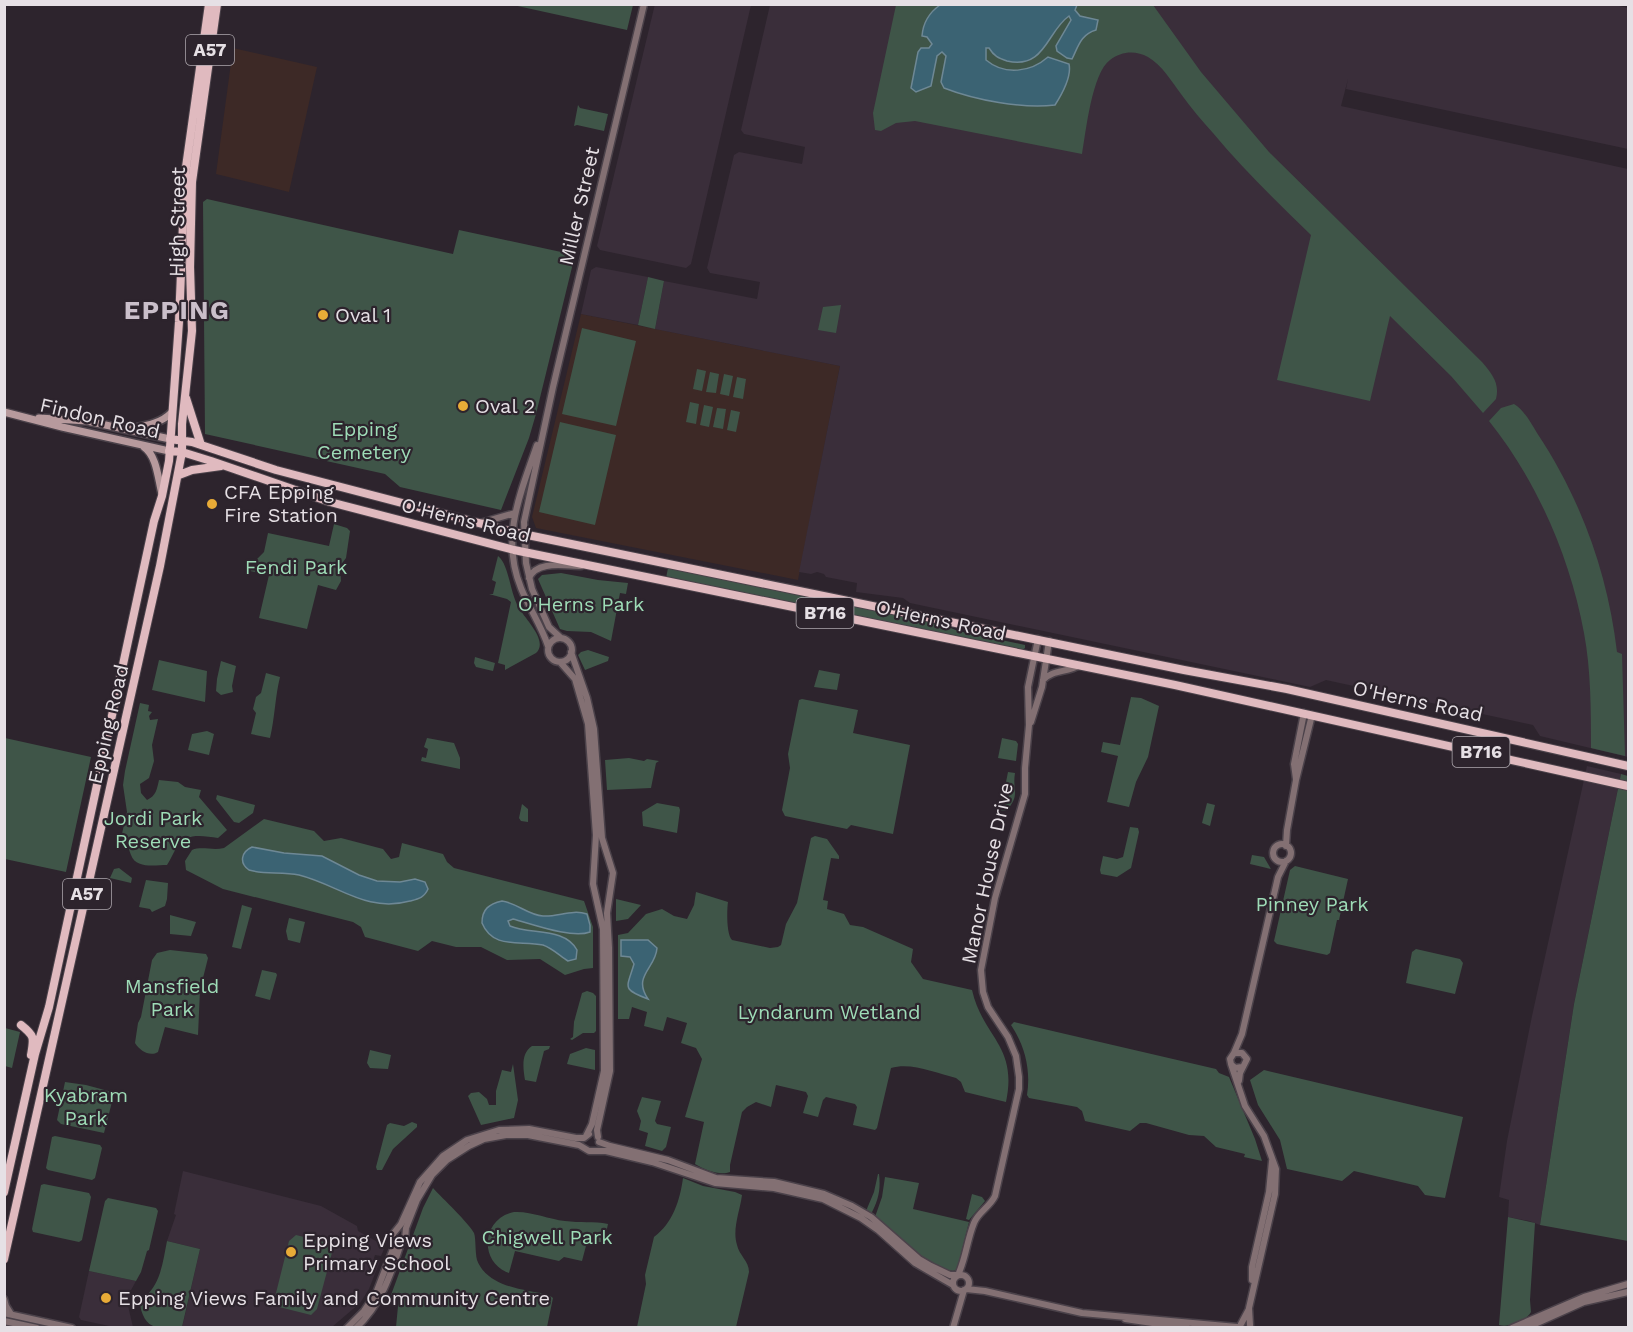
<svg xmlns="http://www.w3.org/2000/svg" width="1633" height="1332" font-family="'Work Sans',sans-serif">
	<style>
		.commercial { fill: #3d2926 }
		.built { fill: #3a2e3a }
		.green { fill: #3f5548 }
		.water { fill: #3b6373; stroke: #6e8895; stroke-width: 1.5 }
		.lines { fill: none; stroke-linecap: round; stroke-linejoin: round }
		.tertiary-casing { stroke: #4b424a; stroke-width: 9 }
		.secondary-casing { stroke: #4b424a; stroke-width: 10 }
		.primary-casing { stroke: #4b424a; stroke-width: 10 }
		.tertiary { stroke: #837073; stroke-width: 6 }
		.secondary { stroke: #b79a9d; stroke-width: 7 }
		.primary { stroke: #e0babf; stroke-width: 8 }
		.poi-dot { fill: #e8ab37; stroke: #2d242d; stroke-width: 2 }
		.labels { text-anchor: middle; stroke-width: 4.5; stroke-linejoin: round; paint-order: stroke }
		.shield { fill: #2d242d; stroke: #aea8ae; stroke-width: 1.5 }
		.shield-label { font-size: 18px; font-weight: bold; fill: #e6e0e5 }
		.street-label { font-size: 20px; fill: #e6e0e5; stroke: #2d242d }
		.poi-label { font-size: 20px; fill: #e6e0e5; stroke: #2d242d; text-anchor: start }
		.park-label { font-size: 20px; fill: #9edcb7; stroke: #2d242d }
		.district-label { font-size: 26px; font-weight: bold; letter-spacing: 1.5px; fill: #cabfca; stroke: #2d242d }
	</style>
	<rect width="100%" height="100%" fill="#2d242d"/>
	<!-- commercial -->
	<path class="commercial" d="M233 48 317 67 289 192 216 174Z
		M581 314 840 366 798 580 536 528 532 517Z"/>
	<!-- built -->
	<path class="built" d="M655 4 751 5 691 264 686 268 600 250 597 246Z
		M1610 4 1628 8V149L1346 89 1348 79 1341 106 1628 169V757L1540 736 1533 725 1326 680 1310 687 910 603 903 598 856 592 857 583 826 577 824 574 817 572 811 574 799 572 840 366 655 329 664 281 757 299 760 282 710 273 707 268 734 155 739 152 802 164 805 147 744 134 741 130 770 5Z
		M596 267 648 277 638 325 581 314 591 270Z
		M1587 766 1621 774 1574 1004 1540 1225 1529 1221 1508 1217 1509 1200 1499 1197 1507 1141 1532 1016Z
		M183 1171 321 1206 357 1226 358 1231 383 1245 384 1249 381 1256 375 1255 374 1258 380 1261 369 1289 360 1303 332 1327 182 1328 200 1249 167 1241 176 1215 174 1214Z
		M89 1271 136 1281 131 1290 128 1306 133 1327H114L81 1320 79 1317Z"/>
	<!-- green -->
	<path class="green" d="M513 5H633L627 30Z
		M896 5H1153L1201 72 1269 152 1482 362C1492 374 1500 383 1496 399L1483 413 1451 376 1390 316 1370 401 1277 380 1311 235C1277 202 1243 169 1213 133 1202 121 1191 108 1181 94 1172 82 1162 65 1148 57 1136 50 1121 51 1110 60 1092 73 1086 131 1082 154L915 121 896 123 881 131 875 130 873 113Z
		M578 105 580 108 608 114 604 131 577 125 574 126Z
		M207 199 453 254 459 230 575 255 536 414 529 438 501 510 400 487 385 474 205 434 203 202Z
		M648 277 664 281 655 329 638 325Z
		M841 305 836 333 818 330 823 307Z
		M582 328 636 341 616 426 562 414Z
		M697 369 706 371 702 391 693 389Z
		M710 372 719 374 716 393 706 392Z
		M724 374 733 376 729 396 720 394Z
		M737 377 746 379 743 399 733 397Z
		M690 402 699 404 696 424 686 422Z
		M1514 404C1524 410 1531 423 1537 433 1581 499 1608 574 1617 652L1622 654 1625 756 1591 748C1591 710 1591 670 1584 633 1570 557 1537 481 1489 421L1501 408Z
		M704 405 713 407 709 427 700 425Z
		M717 408 726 409 723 429 713 427Z
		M731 410 740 412 736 432 727 430Z
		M560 422 616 435 595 525 539 512Z
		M334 524 347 528 350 531 346 558 340 566 341 581 336 590 318 585 307 629 259 618 269 575 250 571 253 563 264 552 268 533 329 546Z
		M498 556C509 564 510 594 519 608 525 619 549 641 536 653L505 670V665L498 663 511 602 507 599 489 594H493L496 582 492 580Z
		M668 568 939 623 958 631 1025 645V648L1021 651 703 587 689 582 666 578Z
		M561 573 598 580 628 583 626 594 620 593 611 641 591 632 567 631 560 629 538 579 542 575Z
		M588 650 609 657 608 661 585 670 578 655 581 652Z
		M475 657 495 663 493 671 476 667 474 663Z
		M159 660 207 671 205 702 152 690Z
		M221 661 236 666 232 686 233 692 221 695 216 691 217 679Z
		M819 670 840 674 837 690 814 687Z
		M266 673 280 677C275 697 275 717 270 738L251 734 256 713 253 709 256 697 261 693Z
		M1131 697 1141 698 1159 706 1148 757 1136 782 1129 807 1107 802 1118 756 1101 752 1103 742 1120 745Z
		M802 699 858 710 853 733 910 745 893 834 851 825 847 829 785 816 782 810 790 768 788 754 799 700Z
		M140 703 149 705 148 711 152 712 149 716 150 720 158 719 152 745 154 761 149 778 140 784 141 793 147 800C156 796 157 789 159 780L178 782 185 787 201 790 199 797 227 830 218 838C203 836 186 832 177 847 173 853 171 859 167 865 155 865 136 869 131 855 128 847 128 843 121 838L127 812 123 785 125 771Z
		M207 731 214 734 209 755 188 750 192 734Z
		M5 738 91 757 66 872 5 859Z
		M427 738 454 743 460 758V769L421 761 422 757 426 758 428 749 424 747Z
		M1002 738 1016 741 1018 744 1016 761 998 758Z
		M629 758 644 761 647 759 659 761 656 763 651 788 607 790 605 760Z
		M1008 772 1015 773C1012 791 1021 795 1006 811L999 810 1002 795 1000 792V788L1005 787Z
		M1621 774 1628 776V1241L1540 1225 1574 1004Z
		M217 795 255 805 253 813 239 823 234 822 216 799Z
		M657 803 679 807 680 810 677 833 643 826 642 812Z
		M1207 803 1215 805 1210 826 1202 823Z
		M522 804 528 809V822L521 821 519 818Z
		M264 819 314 831 324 841 341 838 383 849 391 859 399 857 402 843 443 854 447 862 454 868 584 901 593 927V968L584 969 565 975 540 959 507 960 481 947H456L432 941 418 951 365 937 361 927 353 922 223 889 186 870 185 861 192 850C202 846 213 851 224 848Z
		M1130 827 1138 828 1139 832 1131 868 1117 877 1101 874 1100 870 1103 856 1117 859 1123 857Z
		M815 836 827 839 839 856V859L831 858 823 900 828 901 827 909 844 914 850 925 863 927 913 949 911 962 923 979 972 990C983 1038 1018 1045 1006 1102L965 1092 961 1082 956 1078C936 1073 911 1062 891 1068L877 1128 875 1130 853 1125 857 1107 855 1104 826 1097 823 1100 818 1117 803 1113 808 1096 806 1092 776 1085 771 1107 756 1102 747 1107 742 1112 730 1165V1172C720 1176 705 1170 695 1164L704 1122 685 1117 702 1059 696 1048 681 1043 687 1023 667 1017 663 1031 644 1026 647 1012 632 1007 629 1019H618V935L628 933 646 914 662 909 674 916 687 919 694 905 696 892 728 902C727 908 726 934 732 940L770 948 778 947 781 945 786 924 797 903 811 838Z
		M1252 855 1264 857 1271 869 1250 864Z
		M1295 866 1348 879 1339 920H1337L1330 953 1327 955 1277 944 1274 941 1290 870Z
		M119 868 132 878 131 883 110 878 114 869Z
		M146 880 168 883 167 899 165 906 152 912 150 909 139 907Z
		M616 899 641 905 628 919 616 921Z
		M242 905 252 908 241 949 232 947Z
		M170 915 196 922 191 936 170 934Z
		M289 918 305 922 300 943 288 940 286 931Z
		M1416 949 1460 959 1463 963 1455 994 1406 983 1412 952Z
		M170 950 206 954 208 958 200 990 198 1035 165 1027 158 1052C150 1057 140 1051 135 1043L138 1023 141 1017 152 960 157 953Z
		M262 970 276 973 277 975 270 1000 255 996Z
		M587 991 593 993 596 996V1031L594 1033H583L572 1040 570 1039 573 1037 574 1022 582 993Z
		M1014 1022 1216 1069 1219 1073 1229 1077 1255 1139 1262 1161 1244 1157 1245 1154 1216 1147 1204 1136 1189 1135 1146 1123H1140L1130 1131 1085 1121 1082 1111 1077 1107 1029 1098 1027 1095C1031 1070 1025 1046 1011 1025Z
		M5 1028 20 1032 12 1068 5 1066Z
		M532 1046H550L549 1049 544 1051 536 1082 525 1080C523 1068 521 1053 532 1046Z
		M586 1048 595 1050V1070L567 1064 570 1054Z
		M370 1050 391 1055 388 1069 370 1068 367 1063Z
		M513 1064 518 1100 514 1118 481 1125 468 1096 471 1093 479 1092 487 1099 489 1105H496V1091L502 1070 511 1072Z
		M1264 1070 1463 1117 1445 1198 1425 1195 1418 1186 1354 1171 1342 1181 1287 1169 1280 1140 1258 1105 1250 1080Z
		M65 1082 86 1085 112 1092 113 1098 104 1133 61 1124 57 1120Z
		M642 1097 661 1101 655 1121 657 1124 671 1127 666 1147 662 1151 645 1146 648 1133 639 1130 641 1121 637 1111Z
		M412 1122 417 1124V1127L393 1149 382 1170H377L376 1167 387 1125 390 1123 404 1126Z
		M55 1136 100 1145 102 1148 95 1178 92 1180 48 1170 46 1168 52 1137Z
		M878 1174H879C881 1190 878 1201 871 1214L866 1211 874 1192Z
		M885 1177 919 1183 913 1209 969 1222 957 1270C937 1277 891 1229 875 1217L882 1197Z
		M683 1178 703 1186 735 1192 742 1195C740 1211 732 1229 737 1245 739 1255 749 1261 749 1272L736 1327H637L646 1284 645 1275 654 1237C673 1223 680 1200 683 1178Z
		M44 1184 89 1193 91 1197 82 1240 79 1242 33 1232 32 1229 41 1185Z
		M433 1188C443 1199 468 1222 474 1233 476 1238 475 1252 477 1260 488 1288 524 1289 549 1295L553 1298 547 1327H396L399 1296 391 1295 423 1208Z
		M972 1194 982 1197 985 1201 969 1220 966 1219Z
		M108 1198 156 1208 158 1211 149 1250 147 1251 141 1272 136 1281 89 1271 105 1201Z
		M514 1212C531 1211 548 1219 565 1221 580 1223 594 1221 608 1224L604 1242H587L582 1261 564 1257 559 1261 515 1251 509 1273C478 1262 482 1218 514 1212Z
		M1508 1217 1535 1223 1530 1300 1531 1312C1526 1321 1509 1328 1499 1325Z
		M296 1235 328 1243 333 1249 317 1309 311 1315 279 1307 274 1301 289 1241Z
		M167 1241 200 1249 182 1327C166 1328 150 1332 143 1315 140 1308 139 1302 142 1295L146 1296C161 1282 163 1261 167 1241Z"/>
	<!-- water -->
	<path class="water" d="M940 5H1077L1075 10 1080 16 1098 20 1096 30C1081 34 1078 47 1072 59L1067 58 1057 51 1056 46 1071 20 1069 16C1047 31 1045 70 1007 61 998 58 994 56 989 48H986V60C1005 76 1031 72 1048 57L1069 64C1072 77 1062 94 1055 105 1022 109 975 100 944 88L941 82 946 56 942 52 937 56 931 86 916 92 911 88 918 52 921 48H929L932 44 927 37 922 36C923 23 930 12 940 5Z
		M252 847 284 853 322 856 359 875 377 881 400 882 415 879 425 882 428 889C424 898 418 899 410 901 366 913 339 885 299 875 282 871 265 875 249 870 239 863 241 852 252 847Z
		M502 901C517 903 528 915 543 916 558 917 572 909 587 914L590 925V932C572 939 532 924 513 919L508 921 510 926C531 935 564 927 577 950L576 959 568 961C560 956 552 948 543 945 521 940 493 950 482 923 482 909 489 904 502 901Z
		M621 940H648L657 948C656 968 632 976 648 999 621 989 627 988 634 964L630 957 621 956Z"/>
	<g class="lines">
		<!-- tertiary casing -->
		<g class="tertiary-casing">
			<path id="tertiary" d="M537 445C521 492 500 537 521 588 529 608 541 625 548 646
				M480 523 515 513
				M529 578C537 560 565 566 581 566
				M561 638 549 627 532 589 526 563 524 522 553 387 644 4
				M548 650a12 12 0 1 1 24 0a12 12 0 1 1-24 0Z
				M571 652 587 698 594 729 602 838 613 873 607 913 609 948 610 1071 597 1130 598 1137
				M560 662 575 679 588 724 596 835 593 884 603 929 604 1071 592 1124 586 1136
				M1043 680C1053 669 1068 673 1079 665
				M1031 722 1042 687 1049 641
				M1296 779 1294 764 1304 713
				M1273 853a9 9 0 1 1 18 0a9 9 0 1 1-18 0Z
				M1286 846 1287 830 1296 780 1312 715
				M1234 1053 1242 1034 1278 877 1286 861
				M1231 1064 1245 1106 1264 1136 1276 1169 1275 1194 1249 1308 1250 1325
				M1239 1081 1240 1073 1247 1059 1242 1053H1234L1230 1059 1231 1064 1235 1068 1242 1067
				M599 1142 610 1146 668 1160 716 1178 774 1182 824 1194 852 1206 871 1217 919 1259 931 1266 950 1275H957
				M958 1275C966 1258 967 1240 974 1223 978 1212 990 1207 995 1196L1019 1089V1077L1016 1056 1008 1037 988 1007 983 992 981 970 995 898 1025 794V768L1029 725 1028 687 1038 639
				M953 1283a8 8 0 1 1 16 0a8 8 0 1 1-16 0Z
				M1252 1280V1267L1269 1192 1272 1161
				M966 1289 985 1291 1082 1313 1237 1327
				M4 1299 6 1306 11 1314
				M4 1313 72 1328
				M1125 1319 1187 1328
				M4 1321 37 1328
				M1241 1324 1249 1309
				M347 1328 364 1311 376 1293 393 1249V1234L401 1224 420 1182 443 1156 467 1140 499 1130 529 1129 576 1138H584L589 1134
				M356 1328C381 1305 391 1274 401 1243L405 1239 406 1228 417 1200 432 1175 447 1160 469 1146 484 1139 506 1135H528L579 1145 589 1151H606L652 1162 715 1183 774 1188 823 1199 861 1218 878 1230 915 1263 953 1285
				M953 1328 964 1290
				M1512 1328 1584 1297 1628 1284
				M1526 1328 1584 1302 1628 1292"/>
		</g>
		<!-- secondary casing -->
		<g class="secondary-casing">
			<path id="secondary" d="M4 412 62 427 169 451
				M39 418 87 421 170 439
				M129 429C144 426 161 424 172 412
				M144 447C157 456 158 479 162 494"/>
		</g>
		<!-- primary casing -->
		<g class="primary-casing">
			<path id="primary" d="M186 398 201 445
				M170 439 192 442 276 470 513 532 1184 670 1287 689 1628 766
				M169 451 182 452 211 461 330 502 514 550 1175 685 1628 786
				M179 475 192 470 221 466
				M21 1025C35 1036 34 1038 31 1055
				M4 1192 35 1054 49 1007 154 521 162 496 169 461 179 322 185 174 209 4
				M4 1259 160 566 182 452V424L192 331 190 267 192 182 217 4"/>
		</g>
		<!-- tertiary -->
		<use href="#tertiary" class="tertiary"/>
		<!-- secondary -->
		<use href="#secondary" class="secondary"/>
		<!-- primary -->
		<use href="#primary" class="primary"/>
	</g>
	<!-- markers -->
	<g class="poi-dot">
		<circle cx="323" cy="315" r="6"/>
		<circle cx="463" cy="406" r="6"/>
		<circle cx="212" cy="504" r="6"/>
		<circle cx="291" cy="1252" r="6"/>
		<circle cx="106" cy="1298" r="6"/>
	</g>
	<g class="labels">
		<!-- shield labels -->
		<g class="shield">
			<rect x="186" y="35" width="48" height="30" rx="4.5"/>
			<rect x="796.5" y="598" width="57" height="30" rx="4.5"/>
			<rect x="1452.5" y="737" width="57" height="30" rx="4.5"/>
			<rect x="63" y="879" width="48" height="30" rx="4.5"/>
		</g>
		<g class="shield-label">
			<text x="210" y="56">A57</text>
			<text x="825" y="619">B716</text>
			<text x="1481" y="758">B716</text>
			<text x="87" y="900">A57</text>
		</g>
		<!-- street labels -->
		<g class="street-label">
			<text transform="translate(579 206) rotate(-77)" y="7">Miller Street</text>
			<text transform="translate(177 222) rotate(-89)" y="7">High Street</text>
			<text transform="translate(100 418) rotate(13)" y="7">Findon Road</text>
			<text transform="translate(466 520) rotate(14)" y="7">O'Herns Road</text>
			<text transform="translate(941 620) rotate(12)" y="7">O'Herns Road</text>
			<text transform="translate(1418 701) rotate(12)" y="7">O'Herns Road</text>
			<text transform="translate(108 724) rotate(-77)" y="7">Epping Road</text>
			<text transform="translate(987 873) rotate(-78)" y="7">Manor House Drive</text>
		</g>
		<!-- poi labels -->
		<g class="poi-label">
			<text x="335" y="322">Oval 1</text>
			<text x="475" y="413">Oval 2</text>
			<text x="224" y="499">CFA Epping<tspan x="224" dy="23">Fire Station</tspan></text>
			<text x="303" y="1247">Epping Views<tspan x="303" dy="23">Primary School</tspan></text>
			<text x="118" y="1305">Epping Views Family and Community Centre</text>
		</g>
		<!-- park labels -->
		<g class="park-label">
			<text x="364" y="436">Epping<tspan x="364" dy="23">Cemetery</tspan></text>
			<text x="296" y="574">Fendi Park</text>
			<text x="581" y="611">O'Herns Park</text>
			<text x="153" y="825">Jordi Park<tspan x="153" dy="23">Reserve</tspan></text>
			<text x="1312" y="911">Pinney Park</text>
			<text x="172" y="993">Mansfield<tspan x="172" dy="23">Park</tspan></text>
			<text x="829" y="1019">Lyndarum Wetland</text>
			<text x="86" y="1102">Kyabram<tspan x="86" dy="23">Park</tspan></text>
			<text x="547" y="1244">Chigwell Park</text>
		</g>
		<!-- district labels -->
		<g class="district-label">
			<text x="177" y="319">EPPING</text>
		</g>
	</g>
	<!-- border -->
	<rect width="1633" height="1332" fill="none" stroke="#e6e0e5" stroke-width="12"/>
</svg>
